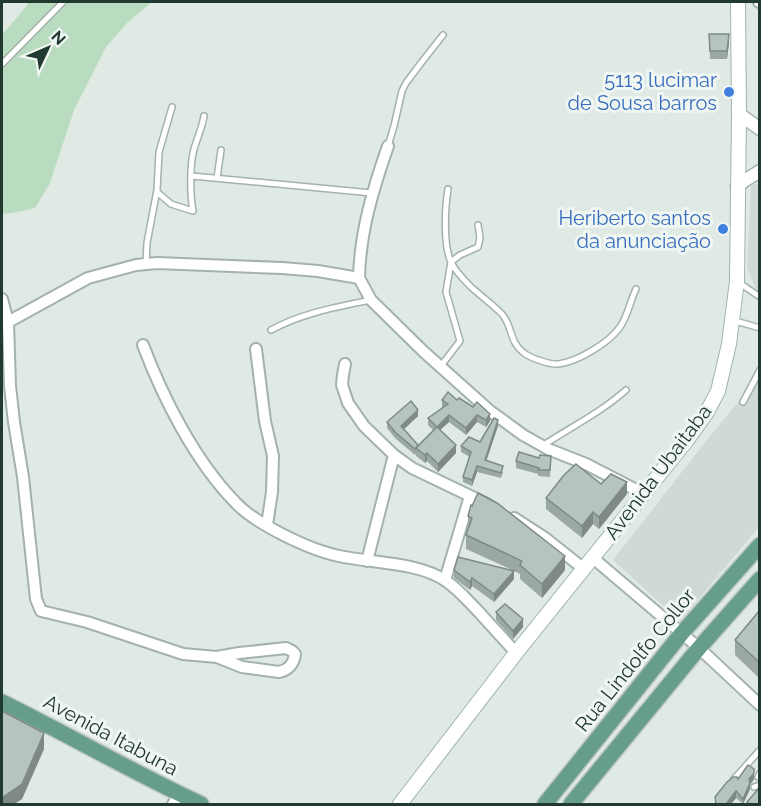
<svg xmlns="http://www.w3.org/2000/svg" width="761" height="806" font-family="Raleway,sans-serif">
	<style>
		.built { fill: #cedad3 }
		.green { fill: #b9dbbf }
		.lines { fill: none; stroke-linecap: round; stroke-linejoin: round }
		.service-casing { stroke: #a3b2ab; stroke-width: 8 }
		.minor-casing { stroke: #a3b2ab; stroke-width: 14 }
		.tertiary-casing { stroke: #a3b2ab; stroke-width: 15 }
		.secondary-casing { stroke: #9fb5ab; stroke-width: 16 }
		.primary-casing { stroke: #bcc4c1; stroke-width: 18 }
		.service { stroke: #fff; stroke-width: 5 }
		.minor { stroke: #fff; stroke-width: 10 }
		.tertiary { stroke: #fff; stroke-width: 12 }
		.secondary { stroke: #fff; stroke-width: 14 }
		.primary { stroke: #669e8a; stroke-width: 15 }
		.wall { fill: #9ca9a3 }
		.shaded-wall { fill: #7f8a84 }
		.building { fill: #b5c5bd; stroke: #7f8a84; stroke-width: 1.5 }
		.shop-dot { fill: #3f7fe0; stroke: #f0f7f3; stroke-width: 2 }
		.labels { text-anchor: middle; stroke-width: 6; stroke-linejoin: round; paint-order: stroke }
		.shop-label { font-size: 20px; fill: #366cbe; stroke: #f0f7f3; text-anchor: end }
		.street-label { font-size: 20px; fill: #213a31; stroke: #f0f7f3 }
	</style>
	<rect width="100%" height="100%" fill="#e0eae4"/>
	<!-- built -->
	<path class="built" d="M759 183V296L747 268 751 186Z
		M759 376V527L680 621 613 560 703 445Z"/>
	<!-- green -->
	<path class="green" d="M29 2H152L127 23 106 47 74 110 50 183 35 208 18 212 2 214V35L25 8Z"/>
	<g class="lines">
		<!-- service casing -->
		<g class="service-casing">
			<path id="service" d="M2 64 63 2
				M388 146 394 126 402 91 406 83 421 63 443 35
				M192 176 372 193
				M217 178 221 150
				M448 189C445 207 443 245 451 262 455 271 464 280 471 287 481 296 492 304 502 314 513 327 509 342 524 353 530 358 551 365 558 364 577 362 609 343 620 327 628 316 630 301 636 289
				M157 192 171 204 193 211C190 194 190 169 193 153 196 140 202 129 204 116
				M146 264 147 243 157 190 159 152 172 107
				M738 282 760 297
				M732 320 760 328
				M271 330C302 313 337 307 371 300
				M440 367 460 341 446 292 451 262 460 255 478 247 480 238 478 225
				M743 402 760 370
				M542 446C571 427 600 413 626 390
				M758 777 760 773
				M734 779 760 750
				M754 787 760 785"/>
		</g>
		<!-- minor casing -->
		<g class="minor-casing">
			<path id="minor" d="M759 2H760
				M359 278C360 232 373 189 388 146
				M2 299 8 322 10 386 14 422 23 477 36 599 41 611 87 622 183 654 217 657 239 653 286 648 292 651 295 654C294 663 289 670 279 672L242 667 217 657
				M8 322 88 278 136 265 157 263 282 268 318 271 359 278 371 300 424 352 490 411 508 424 523 435 548 449 586 464 644 494
				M143 345C163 398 195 461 235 502 255 524 310 550 339 556 371 563 419 562 446 581 458 589 468 601 479 612 491 626 504 639 516 653
				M256 349 265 421 273 456 272 492 267 525
				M345 364 343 375 342 385 348 403 364 426 394 455 412 468 487 504
				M514 518 545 538 584 569
				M593 558 699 648 760 705
				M367 561 394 455
				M445 580 470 496
				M173 804 179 794"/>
		</g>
		<!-- tertiary casing -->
		<g class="tertiary-casing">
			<path id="tertiary" d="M739 114 760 129
				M737 187 744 181 760 171"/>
		</g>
		<!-- secondary casing -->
		<g class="secondary-casing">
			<path id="secondary" d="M400 804 516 653 687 440 707 412 718 391 729 344 737 281 739 114 738 2"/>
		</g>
		<!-- primary casing -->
		<g class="primary-casing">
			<path id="primary" d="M2 702C69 735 134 773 201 804
				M545 804 682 633 760 545
				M571 804 699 648 760 579"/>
		</g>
		<!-- service -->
		<use href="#service" class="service"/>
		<!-- minor -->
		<use href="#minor" class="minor"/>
		<!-- tertiary -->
		<use href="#tertiary" class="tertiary"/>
		<!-- secondary -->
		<use href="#secondary" class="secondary"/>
		<!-- primary -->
		<use href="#primary" class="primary"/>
	</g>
	<!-- wall -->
	<path class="wall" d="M709 34 729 42 727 59H710Z
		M442 400H457L490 421 486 427 477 422 466 435 449 422 440 430 456 453 438 472 427 461 425 463 416 456V454L415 455 395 438 387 428V422L418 416 404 429 418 445 433 430 428 425V418L443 408 442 407Z
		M498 426 486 460 503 472 501 478 477 472 472 486 463 482V477L470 457 461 452V446L480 442Z
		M551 456 550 477 538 476V474L516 468V461Z
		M601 484 627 494 599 529 593 524 582 538 546 509V498Z
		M468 516 565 570 542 598 520 579V574L514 571V579L494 602 472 586 470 590 454 578V570H512L466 549V535L468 529Z
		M759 611V678L735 655V640Z
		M496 612 523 627 513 639 496 620Z
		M2 711 44 749 22 799 14 804H2Z
		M738 779H754L750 785V789L743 804 736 798 731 804H715V797Z"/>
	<!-- shaded-wall -->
	<path class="shaded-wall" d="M729 34V42L727 59V51Z
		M418 410V416L401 432V426Z
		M490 414V421L486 427V420Z
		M449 415V422L437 433V427Z
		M477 415V422L466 435V428Z
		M498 420V426L485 465V460Z
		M456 445V453L438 472V464Z
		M427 453V461L425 463V455Z
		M477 466V472L472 486V480Z
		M627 482V494L599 529V517Z
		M593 512V524L582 538V526Z
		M565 556V570L542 598V584Z
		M514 571V579L494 602V594Z
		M472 578V586L470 590V582Z
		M523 619V627L513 639V631Z
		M44 733V749L22 799 14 804H3V797Z
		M754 773V779L750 785V789L743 804V799L749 779Z
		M736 791V798L731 804H726Z"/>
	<!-- building -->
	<path class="building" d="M709 34H729L727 51H710Z
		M448 392 457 400 459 398 473 407 477 402 490 414 486 420 477 415 466 428 449 415 437 427 428 418 448 404 442 400Z
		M411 401 418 410 401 426 418 445 415 449 395 432 387 422Z
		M494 418 498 420 485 460 503 466 501 473 477 466 472 480 463 477 471 452 461 446 469 437 480 442Z
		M437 427 456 445 438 464 427 453 425 455 416 448Z
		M519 452 539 458 540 455 551 456 550 470H538L539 468 516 461Z
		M576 464 601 484 611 474 627 482 599 517 593 512 582 526 546 498 564 475Z
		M478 493 497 503 565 556 542 584 520 565 522 561 466 535 472 518 468 516 471 505 472 506Z
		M458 557 514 571 494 594 472 578 470 582 454 570Z
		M505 604 523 619 513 631 496 612Z
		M759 611V662L735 640Z
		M2 711 44 733 22 784 3 797 2 796Z
		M748 765 754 769V773L749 779 750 783 743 799 736 791 726 804H716L715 797 727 782 733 777H737L738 779Z
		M759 788V804H749L747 802Z"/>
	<!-- markers -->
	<g class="shop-dot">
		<circle cx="729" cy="92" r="6"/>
		<circle cx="723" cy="229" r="6"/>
	</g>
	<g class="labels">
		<!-- shop labels -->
		<g class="shop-label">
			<text x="717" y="87">5113 lucimar<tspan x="717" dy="23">de Sousa barros</tspan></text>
			<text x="711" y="225">Heriberto santos<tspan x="711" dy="23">da anunciação</tspan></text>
		</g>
		<!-- street labels -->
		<g class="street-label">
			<text transform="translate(658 472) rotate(-53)" y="7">Avenida Ubaitaba</text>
			<text transform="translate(635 660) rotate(-51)" y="7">Rua Lindolfo Collor</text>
			<text transform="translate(111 735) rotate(28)" y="7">Avenida Itabuna</text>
		</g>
	</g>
	<!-- border -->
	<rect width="761" height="806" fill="none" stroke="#213a31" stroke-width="6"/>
	<!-- north arrow -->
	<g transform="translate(48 48) rotate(46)" stroke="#f0f7f3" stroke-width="4.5" paint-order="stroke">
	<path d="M0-4.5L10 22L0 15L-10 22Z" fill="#213a31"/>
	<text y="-9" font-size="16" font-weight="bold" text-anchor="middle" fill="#213a31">N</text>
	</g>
</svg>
